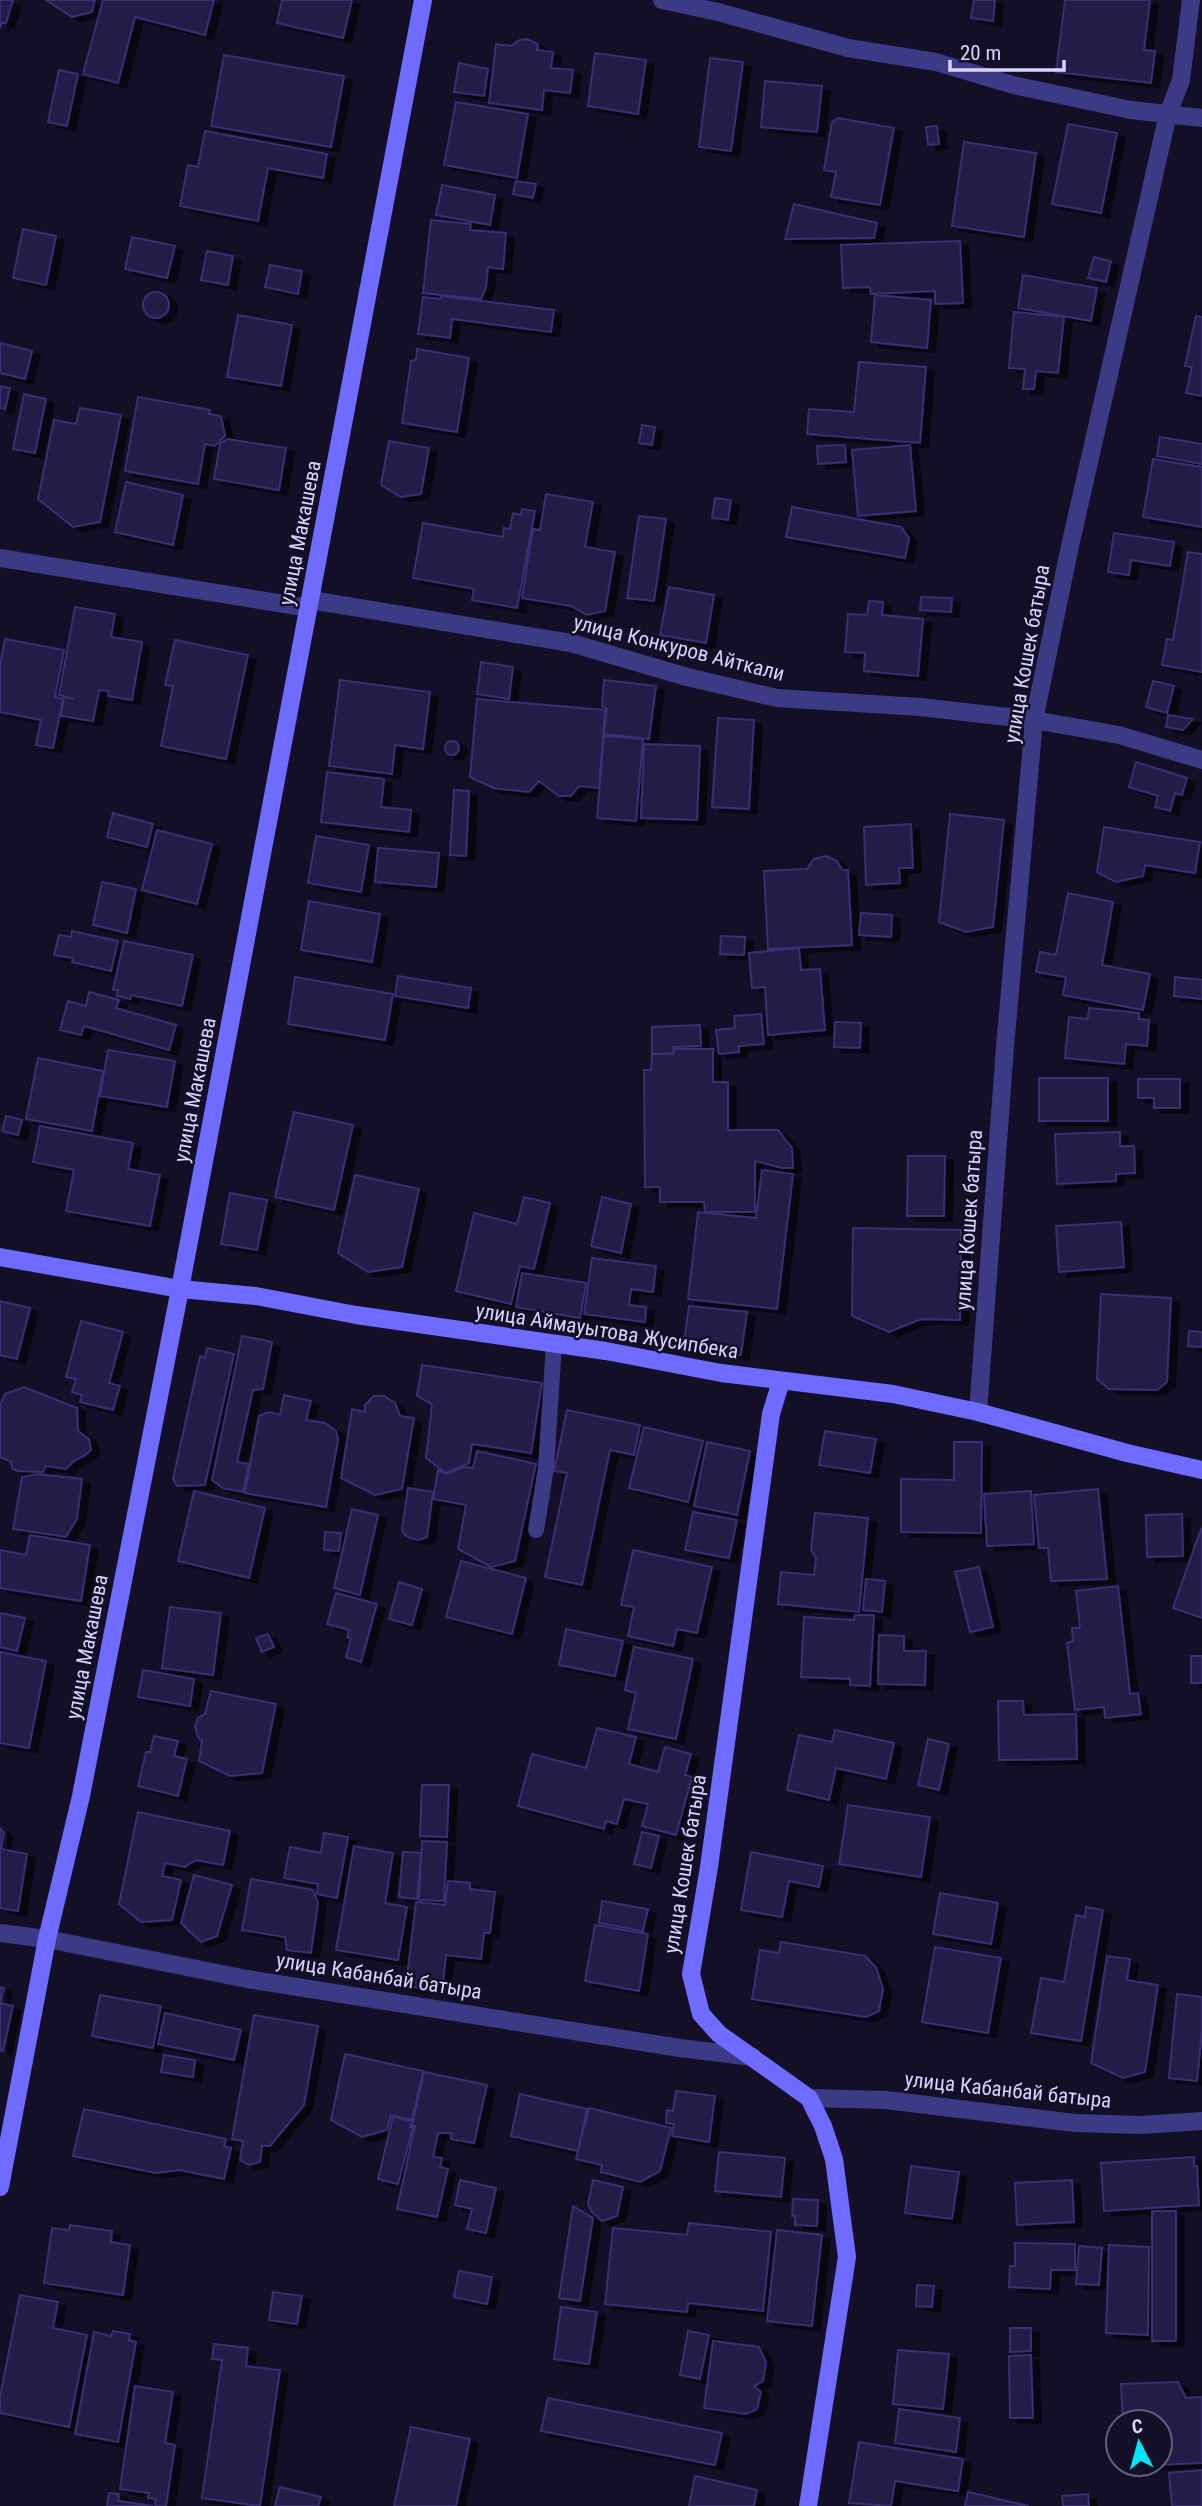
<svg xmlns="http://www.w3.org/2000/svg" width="1202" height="2506" font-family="'Roboto Condensed',sans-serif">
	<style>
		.building { fill: #241b47; stroke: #3b2d73; stroke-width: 2; filter: url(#shadow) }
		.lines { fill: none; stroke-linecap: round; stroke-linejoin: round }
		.lane { stroke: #3d3a85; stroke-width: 16 }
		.street { stroke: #3d3a85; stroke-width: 18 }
		.secondary { stroke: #6f6bff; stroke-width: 18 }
		.labels { text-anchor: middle; stroke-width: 5; stroke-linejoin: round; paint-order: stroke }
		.street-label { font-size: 21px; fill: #d9d4ff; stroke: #130f26 }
	</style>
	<defs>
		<filter id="shadow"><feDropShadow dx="8" dy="4.5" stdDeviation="0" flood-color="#0009"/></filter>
	</defs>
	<rect width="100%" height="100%" fill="#130f26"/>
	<!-- building -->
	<path class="building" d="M0 0H13L6 23H2L0 28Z
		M46 0H95L92 12 72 17Z
		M103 0H214L205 35 135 17 118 83 83 74Z
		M282 0H352L343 38 277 23Z
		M974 0H995L993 21 971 18Z
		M1065 0H1150L1144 50 1155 51 1151 83 1056 72Z
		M527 39 538 44 537 50 553 52 551 68 573 70 570 93 544 90 542 110 489 103 496 44 511 46 520 40Z
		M595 53 646 60 638 114 588 106Z
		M224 55 344 76 331 147 211 126Z
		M710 58 743 62 731 151 699 147Z
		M459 63 488 69 484 96 454 92Z
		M59 70 78 74 67 126 48 122Z
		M765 81 822 86 817 132 761 127Z
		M456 102 528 114 517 178 444 165Z
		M838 118 894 128 880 205 831 197 836 172 824 170 832 122Z
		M1068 124 1117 133 1101 213 1052 204Z
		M937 126 939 144 928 145 926 127Z
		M205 131 327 154 323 178 268 168 258 221 180 206 188 165 198 167Z
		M964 142 1036 153 1024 237 952 226Z
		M516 181 536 184 533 198 513 194Z
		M442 185 495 195 490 225 436 215Z
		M794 204 877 223 874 238 785 239Z
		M431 220 471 224 470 230 506 233 503 269 488 267 486 287 481 299 423 293Z
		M23 229 56 236 46 285 13 278Z
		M132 237 175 246 167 278 125 269Z
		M960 241 963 303 935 304V291L871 294 870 287 843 288 841 245Z
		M207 251 233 256 228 285 201 280Z
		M1094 257 1111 261 1106 282 1088 278Z
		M270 265 302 271 298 294 265 287Z
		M1023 275 1097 288 1091 321 1018 308Z
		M143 305a13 13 0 1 1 26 0a13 13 0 1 1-26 0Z
		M875 295 931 300 927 348 871 342Z
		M441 296 554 310 551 332 452 319 450 338 418 334 423 297 441 299Z
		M1014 312 1064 317 1058 373 1036 371 1034 389H1023L1025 369 1009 368Z
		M238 315 292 325 281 386 227 377Z
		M1196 316 1202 317V396L1186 393 1192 367 1185 366Z
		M0 343 32 351 25 379 0 373Z
		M417 349 469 358 457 432 402 423 411 361 416 360Z
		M859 362 926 367 920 443 807 434 809 409 854 412Z
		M0 386 10 388 5 409 0 408Z
		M24 394 46 399 35 453 13 449Z
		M138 397 210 410 209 414 221 416 225 436 215 446 205 444 198 484 125 471Z
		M80 408 121 415 100 522 73 527 38 499 54 420 76 424Z
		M642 425 655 427 652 445 639 443Z
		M1160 437 1202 444V464L1157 456Z
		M227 439 286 448 279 490 214 479 220 444Z
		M389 441 429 448 421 494 401 497 381 485Z
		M845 445 846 462 818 464 817 446Z
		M910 445 916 511 858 516 852 450Z
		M1153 459 1202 467V527L1143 517Z
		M126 482 183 495 173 545 115 532Z
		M546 494 593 502 585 547 615 552 605 611 587 615 571 606 522 598 533 529 540 530Z
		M715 498 731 500 728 520 712 518Z
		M792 507 901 527 909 538 905 558 786 537Z
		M522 509 535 511 517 608 472 600 474 589 413 578 423 523 503 537 504 528 510 529 513 513 521 515Z
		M639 516 666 519 654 601 627 598Z
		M1114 533 1174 542 1170 566 1131 560 1129 575 1108 572Z
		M1188 552 1202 554V672L1162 665 1167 639 1173 640Z
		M669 587 714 595 706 643 660 635Z
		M921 597 952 598 951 612 920 610Z
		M869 601 883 602 882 615 923 619 918 676 864 671 865 653 845 652 848 614 867 615Z
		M75 607 115 614 111 637 142 642 132 700 108 696 109 691 99 690 93 721 61 716 64 697 74 699 59 695Z
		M5 639 64 650 55 697 63 699 53 748 36 745 41 720 0 712V665Z
		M175 640 248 655 226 759 161 746 173 686 165 685Z
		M481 662 513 667 509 699 477 694Z
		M340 680 430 692 423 749 395 745 392 774 329 766Z
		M604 680 656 686 649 739 604 734 607 709 602 706Z
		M1153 681 1174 686 1167 713 1146 707Z
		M477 699 605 710 599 788 579 786 571 796H559L539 781 529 792 493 788 470 777Z
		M1168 715 1193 719 1183 730 1166 727Z
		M718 718 754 720 749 809 712 807Z
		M604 736 643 739 636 821 597 818Z
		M445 748a7 7 0 1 1 14 0a7 7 0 1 1-14 0Z
		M644 744 700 746 697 820 641 818Z
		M1136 762 1187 778 1182 795 1175 793 1170 811 1155 807 1158 796 1129 787Z
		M327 772 384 779 381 807 411 810 409 832 321 822Z
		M454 790 469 791 466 856 450 855Z
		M113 813 153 824 147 847 107 837Z
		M950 814 1004 820 993 927 966 932 939 922Z
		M911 824 913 868H899L900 883 866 885 864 827Z
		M1104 827 1200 842 1195 873 1145 865 1143 876 1116 882 1097 872Z
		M157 830 212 844 197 904 142 890Z
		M316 836 369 845 361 892 308 883Z
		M378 848 439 853 436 887 375 882Z
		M826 856 837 861 842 870H848L852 945 768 949 764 871 807 869 814 859Z
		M102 882 136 889 127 933 93 925Z
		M1068 893 1113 902 1102 965 1150 974 1143 1010 1063 995 1066 977 1036 972 1040 952 1056 955Z
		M309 901 380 914 372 962 301 950Z
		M861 913 892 915 891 937 859 935Z
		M72 931 118 941 111 971 72 962 73 958 54 955 59 935 71 937Z
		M721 936 745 937 744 955 720 954Z
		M124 941 193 955 182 1006 131 995 130 999 117 996 118 990H113Z
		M799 948 801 970 820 969 825 1030 768 1035 765 987 752 988 749 953Z
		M398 976 471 988 468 1008 395 996Z
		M295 977 393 994 385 1040 288 1024Z
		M1175 977 1202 980V999L1174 996Z
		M89 992 119 1000 116 1008 176 1025 169 1050 84 1026 81 1035 60 1030 68 1001 86 1006Z
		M1089 1008 1139 1013V1019L1149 1020 1147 1046 1126 1044 1124 1064 1065 1058 1069 1017 1088 1019Z
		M761 1014 764 1044 739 1046V1052L719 1054 716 1030 735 1028 734 1016Z
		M835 1022 861 1023 860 1048 834 1047Z
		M700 1025 701 1046 673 1047 674 1053 652 1054V1027Z
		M674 1049H713V1082H728V1130H778L792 1148 793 1168H782L755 1161V1212H705L704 1202H660V1187H645L644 1070H651L652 1054H674Z
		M108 1050 175 1061 167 1107 100 1096Z
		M38 1058 103 1071 92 1131 26 1119Z
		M1039 1078H1108V1121H1039Z
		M1138 1079H1180V1108H1154V1098H1138Z
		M294 1112 353 1125 334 1210 275 1197Z
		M6 1116 22 1120 18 1135 2 1131Z
		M40 1126 133 1143 128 1169 160 1175 150 1226 66 1211 74 1170 33 1162Z
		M1120 1132V1146H1134L1135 1173 1116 1174V1181L1057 1184 1055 1134Z
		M908 1156H945L944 1216H907Z
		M762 1170 793 1174 777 1309 688 1299 698 1212 756 1218Z
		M355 1175 419 1189 402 1267 368 1272 338 1253Z
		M230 1193 267 1200 257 1250 221 1244Z
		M524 1197 550 1203 534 1269 520 1266 511 1304 456 1291 474 1213 517 1224Z
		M602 1197 631 1204 621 1253 591 1246Z
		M1121 1222 1124 1267 1059 1272 1056 1226Z
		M853 1228 961 1230 960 1320 921 1319 889 1332 852 1316Z
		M592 1258 656 1266 653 1292 631 1289 629 1305 646 1307 645 1322 584 1314Z
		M522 1273 586 1283 580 1318 516 1307Z
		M1101 1294 1171 1298 1167 1382 1157 1390 1109 1389 1097 1379Z
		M0 1301 30 1308 17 1359 0 1355Z
		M689 1306 747 1312 741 1355 683 1348Z
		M81 1321 123 1332 109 1383 120 1386 113 1410 80 1402 82 1395 72 1392 76 1379 66 1377Z
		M1189 1331 1202 1332V1347L1188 1346Z
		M242 1336 272 1342 263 1389 253 1390 237 1462 249 1464 243 1492 223 1488 212 1480Z
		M207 1348 234 1354 205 1485 177 1486 173 1479 200 1356 205 1358Z
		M422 1365 542 1383 531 1453 472 1444 469 1463 446 1473 426 1458 432 1404 417 1396Z
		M24 1387 77 1408 78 1431 89 1439 91 1450 84 1456 75 1460 66 1469 46 1466 43 1472 18 1471 13 1469 10 1461 0 1457V1405L5 1394Z
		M284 1395 311 1401 306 1420 325 1423 336 1431 338 1440 326 1507 245 1493 259 1416 269 1412 280 1415Z
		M374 1396H384L395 1403 400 1416 414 1418 402 1489 375 1495 341 1478 352 1409 365 1412V1405Z
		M567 1410 640 1425 634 1455 610 1450 582 1585 545 1577 567 1473 554 1471Z
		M644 1427 703 1441 688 1502 629 1488Z
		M825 1431 876 1439 870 1473 819 1465Z
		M707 1442 750 1451 737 1515 694 1506Z
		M954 1442H982L981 1533 901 1532V1479L954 1480Z
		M477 1451 536 1464 515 1561 491 1567 458 1549 466 1505 433 1499 438 1470 446 1474 464 1467 473 1468Z
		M38 1474 82 1479 77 1519 66 1537 13 1529 22 1477Z
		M408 1488 433 1492 427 1537 419 1540 410 1538 404 1534 402 1530Z
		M1098 1489 1107 1579 1051 1581 1048 1548H1039L1034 1495Z
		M194 1491 265 1508 249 1578 178 1561Z
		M1031 1491 1034 1544 987 1546 984 1494Z
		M352 1509 378 1515 360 1595 334 1588Z
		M693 1512 737 1520 729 1558 685 1550Z
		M815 1513 868 1518 859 1612 778 1604 781 1572 814 1575 816 1558 811 1550Z
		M1182 1514 1183 1556 1147 1557 1146 1515Z
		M1201 1529 1202 1530V1618L1173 1608Z
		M325 1532 341 1533 339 1551 324 1550Z
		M30 1535 90 1545 81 1601 0 1588V1550L26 1555Z
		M633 1550 712 1567 697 1633 677 1629 673 1646 628 1636 634 1607 621 1605Z
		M461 1561 526 1578 512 1634 446 1617Z
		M979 1567 993 1627 970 1632 955 1572Z
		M866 1579 885 1581 882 1612 863 1610Z
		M399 1582 422 1589 412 1625 389 1619Z
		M1118 1586 1130 1694 1138 1693 1141 1714 1105 1718 1104 1707 1075 1710 1067 1643 1073 1641 1072 1628H1080L1076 1591Z
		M336 1593 377 1604 361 1662 346 1657 351 1638 347 1637 349 1630 327 1624Z
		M170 1607 221 1613 213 1675 162 1668Z
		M0 1613 25 1618 17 1651 0 1647Z
		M855 1615H874L870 1686 850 1685V1679L801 1677 804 1617 854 1620Z
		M566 1629 623 1641 615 1676 559 1665Z
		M268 1634 274 1647 262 1652 256 1638Z
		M879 1635 904 1636V1651H926L925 1685 878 1684Z
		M634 1647 693 1659 676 1739 628 1729 636 1693 625 1690Z
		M0 1652 46 1661 29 1748 0 1743Z
		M1191 1656H1202V1683H1191Z
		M143 1670 194 1679 190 1706 138 1697Z
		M211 1691 276 1704 262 1773 230 1776 199 1761 202 1741 198 1737 195 1726 198 1718 205 1714Z
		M998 1701H1023L1024 1715 1076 1714 1077 1759 999 1760Z
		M597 1728 636 1737 629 1764 658 1772 665 1747 691 1754 685 1775 692 1777 676 1835 642 1826 648 1804 624 1799 617 1824 606 1821 604 1829 518 1806 532 1754 586 1768Z
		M835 1730 894 1743 886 1779 836 1768 829 1800 787 1790 799 1735 832 1742Z
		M154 1736 178 1741 174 1756 187 1759 178 1796 138 1786 146 1752H150Z
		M928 1739 949 1744 939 1790 918 1785Z
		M422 1785H449L447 1837 420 1836Z
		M848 1805 930 1817 921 1877 839 1864Z
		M138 1812 230 1831 223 1865 196 1860 185 1867 165 1863 162 1876 181 1880 172 1920 141 1922 119 1904Z
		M0 1828 4 1833 1 1849 27 1854 18 1911 0 1908Z
		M642 1832 659 1836 651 1868 634 1864Z
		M324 1833 348 1837 337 1898 317 1894 318 1884 284 1878 290 1847 321 1853Z
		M422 1841 447 1842 444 1901 419 1900Z
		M354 1846 393 1853 385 1903 407 1907 398 1960 336 1950Z
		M403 1852 421 1853 417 1899 399 1897Z
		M751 1852 823 1866 819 1887 789 1881 782 1917 741 1910Z
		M194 1875 232 1885 217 1936 201 1942 181 1923Z
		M251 1879 313 1890 318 1903 311 1953 287 1950 285 1937 242 1930Z
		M448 1881 470 1883V1889L495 1892 490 1933H484L481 1959 446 1955 442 1991 406 1986 416 1902 445 1905Z
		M940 1893 998 1903 991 1944 933 1934Z
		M602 1901 648 1909 643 1931 599 1923Z
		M1086 1907 1103 1910 1081 2041 1031 2033 1041 1978 1064 1982 1076 1915 1085 1917Z
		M595 1925 648 1934 639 1991 585 1981Z
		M781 1942 865 1956 876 1967 883 1989 879 2011 866 2017 752 1999 760 1950 779 1953Z
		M935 1947 1001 1958 988 2033 922 2022Z
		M1107 1956 1130 1959 1127 1980 1158 1985 1145 2072 1123 2078 1091 2063Z
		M0 1987 4 1988 0 2003 13 2006 3 2051 0 2050Z
		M1177 1994 1202 1997V2031L1197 2081 1169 2078Z
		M100 1995 161 2006 153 2048 92 2036Z
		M165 2013 241 2030 234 2060 158 2044Z
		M254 2015 318 2026 304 2105 270 2146H262L260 2162 249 2165 240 2160 243 2141 232 2139Z
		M345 2054 423 2071 412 2120 391 2115 387 2130 362 2137 331 2120Z
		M164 2055 195 2060 193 2077 161 2072Z
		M424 2072 487 2085 474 2143 451 2139V2133H438L433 2157 442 2158 440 2167 448 2169 437 2217 397 2209 415 2126H412Z
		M676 2091 715 2096 709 2142 672 2136 674 2124 666 2123 667 2110 673 2111Z
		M520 2094 587 2109 578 2151 511 2136Z
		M589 2108 671 2128 660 2171 640 2182 601 2172 602 2165 576 2159Z
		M84 2109 226 2139 224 2146 231 2148 224 2179 179 2170 156 2173 73 2156Z
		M393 2117 412 2121 410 2127H413L398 2184 378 2179Z
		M719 2152 785 2158 781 2197 715 2191Z
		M1194 2157V2166H1197L1199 2205 1104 2211 1101 2163Z
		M911 2166 959 2172 952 2219 905 2213Z
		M460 2180 496 2188 486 2233 467 2229 472 2209 455 2205Z
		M593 2180 623 2187 617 2216 602 2221 592 2212 588 2204Z
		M1072 2180 1074 2222 1017 2225 1015 2183Z
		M793 2199 818 2200 817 2226 795 2225V2216H792Z
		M573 2206 593 2218 580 2301 559 2298Z
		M1152 2211H1176V2341H1152Z
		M689 2223 771 2232 763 2311 688 2303 687 2312 605 2304 613 2228 687 2235Z
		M70 2225 112 2231 111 2242 130 2245 123 2295 44 2283 52 2228 69 2230Z
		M777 2230 822 2235 812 2326 767 2321Z
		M1015 2243 1075 2244V2270H1051L1050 2289 1009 2287 1010 2266H1015Z
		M1109 2245 1149 2247 1148 2335 1106 2333Z
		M1079 2246 1102 2248 1099 2285 1076 2284Z
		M459 2271 492 2277 487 2304 454 2297Z
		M917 2285 934 2286 932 2307 916 2306Z
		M273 2292 302 2296 297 2324 269 2320Z
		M20 2295 58 2302 53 2328 87 2335 69 2427 0 2413V2397Z
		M561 2307 597 2312 589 2364 554 2359Z
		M1010 2328H1031V2351L1010 2352Z
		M113 2331 130 2334 129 2340 136 2342 118 2442 75 2434 94 2332 111 2336Z
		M688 2331 709 2335 700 2379 680 2375Z
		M713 2341 759 2347 766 2362 763 2381 754 2386 761 2392 757 2409 746 2414 704 2408Z
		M214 2344 248 2348 246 2366 280 2370 260 2506 202 2498 222 2360 212 2359Z
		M898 2350 949 2354 943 2409 893 2404Z
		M1031 2355 1033 2418H1010L1009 2356Z
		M1178 2382 1186 2398 1202 2397V2463L1125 2466V2464H1160V2422H1123L1121 2384Z
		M135 2386 173 2392 165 2443 175 2445 166 2506H155L156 2499 148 2498 149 2493 120 2489Z
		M548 2398 722 2433 715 2465 541 2431Z
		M899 2409 960 2418 956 2452 895 2443Z
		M411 2427 470 2439 456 2506H394Z
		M859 2442 963 2459 958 2491 895 2481 891 2506 849 2503Z
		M1202 2470V2506H1172L1169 2473Z
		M695 2476 757 2490 754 2506H689Z
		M280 2487 321 2497 318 2506H275Z
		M968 2492 1029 2506H965Z
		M109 2493 119 2494 118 2501 153 2506H107Z
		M1088 2494 1089 2506H1063L1062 2496Z"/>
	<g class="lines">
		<!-- lane -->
		<path class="lane" d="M536 1530 546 1468 554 1344"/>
		<!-- street -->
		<path class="street" d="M662 0 718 12 848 48 936 62 1013 85 1131 110 1202 118
			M0 558 309 608
			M311 600 571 643 687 677 777 698 920 707 1034 720 1119 735 1202 760
			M978 1412 1005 1047 1034 720 1070 546 1168 114 1181 80 1191 0
			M0 1933 47 1939 247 1979 680 2048 753 2057
			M809 2098 886 2100 1075 2123 1140 2125 1202 2121"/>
		<!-- secondary -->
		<path class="secondary" d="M0 1257 180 1289 256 1296 356 1315 606 1351 721 1373 893 1394 978 1412 1127 1453 1202 1470
			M781 1381 771 1414 709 1867 691 1974 701 2014 719 2034 809 2098 823 2126 834 2159 847 2257 808 2506
			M0 2187 47 1939 81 1796 180 1289 423 0"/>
	</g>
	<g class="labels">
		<!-- street labels -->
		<g class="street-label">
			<text transform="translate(300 533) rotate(-79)" y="7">улица Макашева</text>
			<text transform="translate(679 648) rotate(14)" y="7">улица Конкуров Айткали</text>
			<text transform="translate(1027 654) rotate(-80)" y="7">улица Кошек батыра</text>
			<text transform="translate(195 1090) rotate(-79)" y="7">улица Макашева</text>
			<text transform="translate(969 1220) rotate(-86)" y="7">улица Кошек батыра</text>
			<text transform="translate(607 1331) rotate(9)" y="7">улица Аймауытова Жусипбека</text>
			<text transform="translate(87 1647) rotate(-79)" y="7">улица Макашева</text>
			<text transform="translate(685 1864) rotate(-81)" y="7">улица Кошек батыра</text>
			<text transform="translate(379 1976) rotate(9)" y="7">улица Кабанбай батыра</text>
			<text transform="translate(1008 2090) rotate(6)" y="7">улица Кабанбай батыра</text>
		</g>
	</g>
	<!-- north arrow -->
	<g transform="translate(1139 2443) rotate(354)"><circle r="33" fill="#130f26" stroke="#625e7d" stroke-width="2"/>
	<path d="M0-5L12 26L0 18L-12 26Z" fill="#00e5ff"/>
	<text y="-10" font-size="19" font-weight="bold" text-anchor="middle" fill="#d9d4ff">С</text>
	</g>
	<!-- scale -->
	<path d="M950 60v10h114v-10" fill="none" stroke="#d9d4ff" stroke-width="3.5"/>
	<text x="960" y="60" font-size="21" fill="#d9d4ff" stroke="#130f26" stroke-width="5" paint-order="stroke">20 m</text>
</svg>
